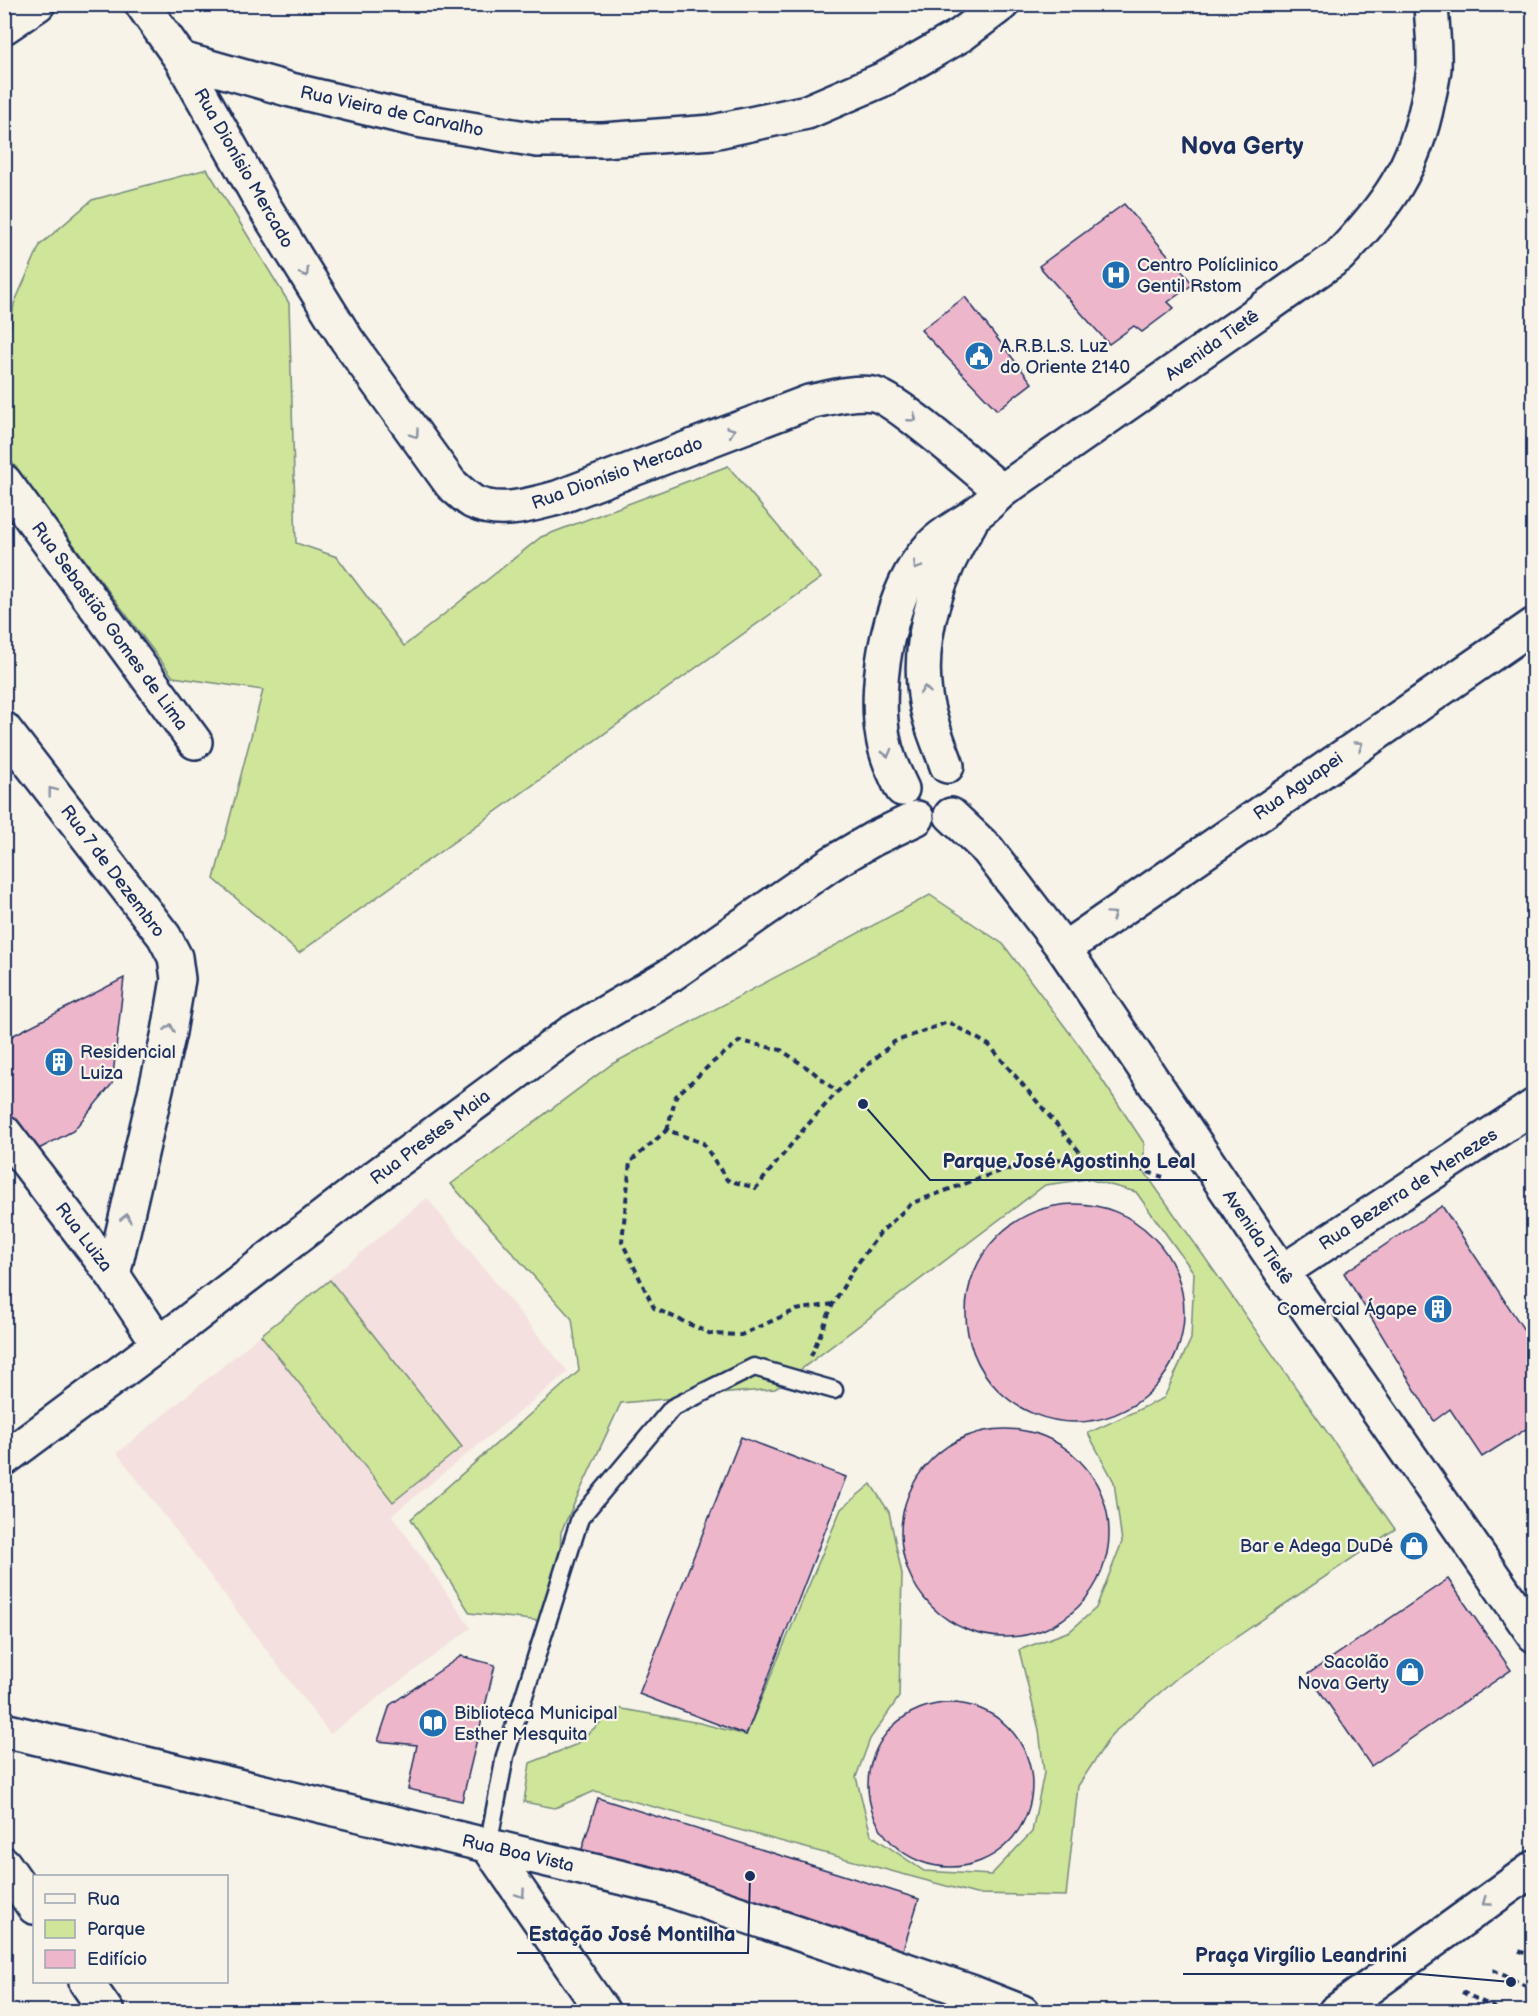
<svg xmlns="http://www.w3.org/2000/svg" width="1538" height="2016" font-family="'Balsamiq Sans',sans-serif">
	<style>
		.built { fill: #f4e1df }
		.green { fill: #cfe59a; stroke: #758a7c; stroke-width: 1.5 }
		.building { fill: #eeb6cb; stroke: #1b2f5e; stroke-width: 1.5 }
		.lines { fill: none; stroke-linecap: round; stroke-linejoin: round }
		.lane-casing { stroke: #1b2f5e; stroke-width: 21 }
		.street-casing { stroke: #1b2f5e; stroke-width: 38 }
		.secondary-casing { stroke: #1b2f5e; stroke-width: 38 }
		.path { stroke: #1b2f5e; stroke-width: 4; stroke-dasharray: 6 4.5; stroke-linecap: butt }
		.lane { stroke: #f7f3e8; stroke-width: 16 }
		.street { stroke: #f7f3e8; stroke-width: 33 }
		.secondary { stroke: #f7f3e8; stroke-width: 33 }
		.oneway { stroke: #8991a3 }
		.labels { text-anchor: middle; stroke-width: 4.5; stroke-linejoin: round; paint-order: stroke }
		.street-label { font-size: 18px; fill: #1b2f5e; stroke: #f7f3e8 }
		.poi-label { font-size: 18px; fill: #1b2f5e; stroke: #f7f3e8; text-anchor: start }
		.district-label { font-size: 24px; font-weight: bold; fill: #1b2f5e; stroke: #f7f3e8 }
		.leader { fill: none; stroke: #1b2f5e; stroke-width: 2 }
		.callout-dot { fill: #1b2f5e; stroke: #f7f3e8; stroke-width: 2 }
		.callout-label { font-size: 20px; text-anchor: middle; font-weight: bold; fill: #1b2f5e; stroke: #f7f3e8; stroke-width: 4.5; stroke-linejoin: round; paint-order: stroke }
	</style>
	<rect width="100%" height="100%" fill="#f7f3e8"/>
	<filter id="ink" filterUnits="userSpaceOnUse"><feTurbulence type="fractalNoise" baseFrequency=".0167" numOctaves="2"/><feDisplacementMap in="SourceGraphic" scale="12" xChannelSelector="R" yChannelSelector="G"/><feConvolveMatrix kernelMatrix="1 2 1 2 8 2 1 2 1" color-interpolation-filters="sRGB"/></filter>
	<g filter="url(#ink)">
		<!-- built -->
		<path class="built" d="M427 1198 568 1372 392 1515 471 1628 330 1734 117 1453Z"/>
		<!-- green -->
		<path class="green" d="M207 169 289 303 296 543 337 557 404 646 541 537 728 466 821 578 299 953 214 879 263 690 173 677 5 453V366L14 304 40 245 92 200Z
			M930 895 1003 944 1081 1048 1144 1143V1171L1395 1529 1178 1677 1112 1734 1078 1786 1066 1896 976 1894 595 1791 555 1808 524 1802 530 1763 575 1745 617 1708 700 1723 746 1735 841 1509 871 1484 889 1512 902 1574 899 1697 870 1739 856 1777 871 1835 924 1871 991 1875 1032 1832 1044 1773 1039 1730 1019 1650 1070 1631 1096 1608 1122 1542 1114 1482 1088 1433 1164 1398 1191 1339 1194 1273 1136 1192 1088 1179 1045 1185 775 1389 621 1403 561 1532 557 1623 470 1613 411 1519 579 1371 572 1319 451 1184 612 1064Z
			M330 1280 462 1447 393 1502 261 1335Z"/>
		<!-- building -->
		<path class="building" d="M1124 204 1193 284 1168 302 1174 308 1142 332 1134 326 1109 344 1039 266Z
			M965 297 1032 383 997 410 921 330Z
			M124 978 112 1084 73 1131 35 1151 4 1112V1040Z
			M966 1313a109 109 0 1 1 218 0a109 109 0 1 1-218 0Z
			M1442 1206 1534 1345V1424L1482 1457 1450 1409 1434 1421 1344 1273Z
			M901 1533a104 104 0 1 1 208 0a104 104 0 1 1-208 0Z
			M741 1437 846 1477 746 1735 639 1694Z
			M1448 1579 1511 1670 1371 1766 1308 1674Z
			M461 1656 495 1665 462 1801 408 1789 417 1745 378 1741 390 1705Z
			M868 1785a82 82 0 1 1 164 0a82 82 0 1 1-164 0Z
			M598 1798 919 1899 902 1953 581 1852Z"/>
		<g class="lines">
			<!-- lane casing -->
			<g class="lane-casing">
				<path id="lane" d="M488 1846 505 1756 580 1518 672 1408 754 1367 834 1390"/>
			</g>
			<!-- street casing -->
			<g class="street-casing">
				<path id="street" d="M142 4 181 59 291 90 417 120 537 140H603L713 132 807 112 884 79 961 35 1002 4
					M4 27 38 4
					M181 59 262 203 347 340 451 484C458 490 465 497 473 502 500 515 530 505 557 498L809 402C829 398 853 391 873 394 895 397 979 473 1002 491
					M4 481 195 742
					M4 729 164 936 175 957 178 979 169 1032 113 1275
					M1064 949 1534 625
					M4 1132 113 1275 159 1344
					M1282 1272 1534 1106
					M488 1846 603 2012
					M4 1864 34 1907
					M86 1982 107 2012"/>
			</g>
			<!-- secondary casing -->
			<g class="secondary-casing">
				<path id="secondary" d="M947 766C939 743 928 720 925 695 917 635 938 573 970 523
					M902 789C894 772 886 756 883 737 873 681 890 590 930 547 943 533 959 526 974 515 984 509 993 499 1002 491L1339 256C1386 207 1415 168 1428 100 1430 90 1433 79 1434 68 1435 48 1432 25 1431 4
					M951 815 988 850 1064 949 1282 1272 1534 1635
					M4 1459 159 1344 367 1183 569 1034 672 974 832 863 873 839 917 818
					M4 1730 661 1887 971 1992 1022 2012
					M1335 2012 1534 1868"/>
			</g>
			<!-- path -->
			<path class="path" d="M667 1130 676 1096 712 1063 740 1041 781 1050 812 1071 837 1092
				M833 1304 796 1310 741 1335 711 1334 654 1308 622 1242 630 1162 667 1130 703 1143 727 1180 756 1188 803 1130 837 1092 894 1042 948 1022 989 1045 1084 1157
				M811 1356 833 1304 855 1267 880 1233 912 1203 994 1173 1040 1161 1084 1157 1129 1166 1163 1177
				M1519 1951 1534 1957
				M1493 1970 1534 1990
				M1462 1992 1504 2012"/>
			<!-- lane -->
			<use href="#lane" class="lane"/>
			<!-- street -->
			<use href="#street" class="street"/>
			<!-- secondary -->
			<use href="#secondary" class="secondary"/>
		</g>
		<!-- one-way arrows -->
		<defs><path id="oneway-chevron" d="M-2-3.5L2.5 0L-2 3.5" fill="none" stroke-width="1.6" stroke-linecap="round" stroke-linejoin="round" transform="scale(1.5)"/></defs>
		<g class="oneway">
			<use href="#oneway-chevron" transform="translate(305 273) rotate(58)"/>
			<use href="#oneway-chevron" transform="translate(913 418) rotate(39)"/>
			<use href="#oneway-chevron" transform="translate(731 431) rotate(-21)"/>
			<use href="#oneway-chevron" transform="translate(415 434) rotate(54)"/>
			<use href="#oneway-chevron" transform="translate(917 566) rotate(124)"/>
			<use href="#oneway-chevron" transform="translate(925 690) rotate(-96)"/>
			<use href="#oneway-chevron" transform="translate(1359 745) rotate(-35)"/>
			<use href="#oneway-chevron" transform="translate(887 753) rotate(75)"/>
			<use href="#oneway-chevron" transform="translate(52 791) rotate(-128)"/>
			<use href="#oneway-chevron" transform="translate(1112 915) rotate(-35)"/>
			<use href="#oneway-chevron" transform="translate(170 1028) rotate(-79)"/>
			<use href="#oneway-chevron" transform="translate(126 1218) rotate(-77)"/>
			<use href="#oneway-chevron" transform="translate(521 1894) rotate(56)"/>
			<use href="#oneway-chevron" transform="translate(1486 1902) rotate(144)"/>
		</g>
	</g>
	<!-- icons -->
	<defs>
		<g id="hospital-disc" transform="scale(1.5)"><circle r="9.5" fill="#1f6fb2" stroke="#f7f3e8"/><path d="M-5-5h3v3.5h4V-5h3V5h-3V1.5h-4V5h-3Z" fill="#fff"/></g>
		<g id="civic-disc" transform="scale(1.5)"><circle r="9.5" fill="#1f6fb2" stroke="#f7f3e8"/><path d="M-.6-6.5H3V-4.5H.6V-3L4-1V1h2V6H-6V1h2V-1L-.6-3ZM-1.2 2.5V6h2.4V2.5Z" fill="#fff"/></g>
		<g id="building-disc" transform="scale(1.5)"><circle r="9.5" fill="#1f6fb2" stroke="#f7f3e8"/><path d="M-4-6H4V6H1V3H-1V6H-4ZM-2.5-4.3h1.7v1.8h-1.7ZM.8-4.3h1.7v1.8H.8ZM-2.5-1h1.7V.8h-1.7ZM.8-1h1.7V.8H.8Z" fill="#fff"/></g>
		<g id="shop-disc" transform="scale(1.5)"><circle r="9.5" fill="#1f6fb2" stroke="#f7f3e8"/><path d="M-5-2.5h2.3a2.7 3.5 0 0 1 5.4 0H5L5.5 6h-11ZM-1.5-2.5h3a1.5 2.3 0 0 0-3 0Z" fill="#fff"/></g>
		<g id="library-disc" transform="scale(1.5)"><circle r="9.5" fill="#1f6fb2" stroke="#f7f3e8"/><path d="M-6-4Q-3-5.5-.7-3.5V5Q-3 3-6 4ZM6-4Q3-5.5 .7-3.5V5Q3 3 6 4Z" fill="#fff"/></g>
	</defs>
	<g fill-rule="evenodd">
		<use href="#hospital-disc" x="1116" y="275"/>
		<use href="#civic-disc" x="979" y="356"/>
		<use href="#building-disc" x="59" y="1062"/>
		<use href="#building-disc" x="1438" y="1309"/>
		<use href="#shop-disc" x="1414" y="1546"/>
		<use href="#shop-disc" x="1410" y="1672"/>
		<use href="#library-disc" x="433" y="1723"/>
	</g>
	<g class="labels">
		<!-- street labels -->
		<g class="street-label">
			<text transform="translate(392 111) rotate(12)" y="6">Rua Vieira de Carvalho</text>
			<text transform="translate(244 168) rotate(60)" y="6">Rua Dionísio Mercado</text>
			<text transform="translate(1212 345) rotate(-35)" y="6">Avenida Tietê</text>
			<text transform="translate(617 473) rotate(-20)" y="6">Rua Dionísio Mercado</text>
			<text transform="translate(110 626) rotate(54)" y="6">Rua Sebastião Gomes de Lima</text>
			<text transform="translate(1298 786) rotate(-35)" y="6">Rua Aguapei</text>
			<text transform="translate(113 871) rotate(53)" y="6">Rua 7 de Dezembro</text>
			<text transform="translate(430 1137) rotate(-37)" y="6">Rua Prestes Maia</text>
			<text transform="translate(1408 1189) rotate(-33)" y="6">Rua Bezerra de Menezes</text>
			<text transform="translate(84 1237) rotate(53)" y="6">Rua Luiza</text>
			<text transform="translate(1258 1237) rotate(56)" y="6">Avenida Tietê</text>
			<text transform="translate(518 1853) rotate(13)" y="6">Rua Boa Vista</text>
		</g>
		<!-- poi labels -->
		<g class="poi-label">
			<text x="1137" y="271">Centro Políclinico<tspan x="1137" dy="21">Gentil Rstom</tspan></text>
			<text x="1000" y="352">A.R.B.L.S. Luz<tspan x="1000" dy="21">do Oriente 2140</tspan></text>
			<text x="80" y="1058">Residencial<tspan x="80" dy="21">Luiza</tspan></text>
			<text x="1417" y="1315" text-anchor="end">Comercial Ágape</text>
			<text x="1393" y="1552" text-anchor="end">Bar e Adega DuDé</text>
			<text x="1389" y="1668" text-anchor="end">Sacolão<tspan x="1389" dy="21">Nova Gerty</tspan></text>
			<text x="454" y="1719">Biblioteca Municipal<tspan x="454" dy="21">Esther Mesquita</tspan></text>
		</g>
		<!-- district labels -->
		<g class="district-label">
			<text x="1242" y="154">Nova Gerty</text>
		</g>
	</g>
	<!-- callouts -->
	<path class="leader" d="M863 1104L930 1180H1207M750 1876L748 1953H517M1511 1982L1419 1974H1183"/>
	<g class="callout-dot">
		<circle cx="863" cy="1104" r="6"/>
		<circle cx="750" cy="1876" r="6"/>
		<circle cx="1511" cy="1982" r="6"/>
	</g>
	<g class="callout-label">
		<text x="1069" y="1168">Parque José Agostinho Leal</text>
		<text x="632" y="1941">Estação José Montilha</text>
		<text x="1301" y="1962">Praça Virgílio Leandrini</text>
	</g>
	<!-- margin -->
	<rect width="1538" height="2016" fill="none" stroke="#f7f3e8" stroke-width="24"/>
	<rect x="12" y="12" width="1514" height="1992" fill="none" stroke="#1b2f5e" stroke-width="2" filter="url(#ink)"/>
	<!-- legend -->
	<rect x="33" y="1875" width="195" height="108" fill="#f7f3e8" stroke="#9fa5b1" stroke-width="1.5"/>
	<rect x="45" y="1894" width="30" height="9" fill="#f7f3e8" stroke="#9fa5b1" stroke-width="1.5"/>
	<text x="87" y="1905" font-size="18" fill="#1b2f5e">Rua</text>
	<rect x="45" y="1920" width="30" height="18" fill="#cfe59a" stroke="#9fa5b1" stroke-width="1.5"/>
	<text x="87" y="1935" font-size="18" fill="#1b2f5e">Parque</text>
	<rect x="45" y="1950" width="30" height="18" fill="#eeb6cb" stroke="#9fa5b1" stroke-width="1.5"/>
	<text x="87" y="1965" font-size="18" fill="#1b2f5e">Edifício</text>
</svg>
